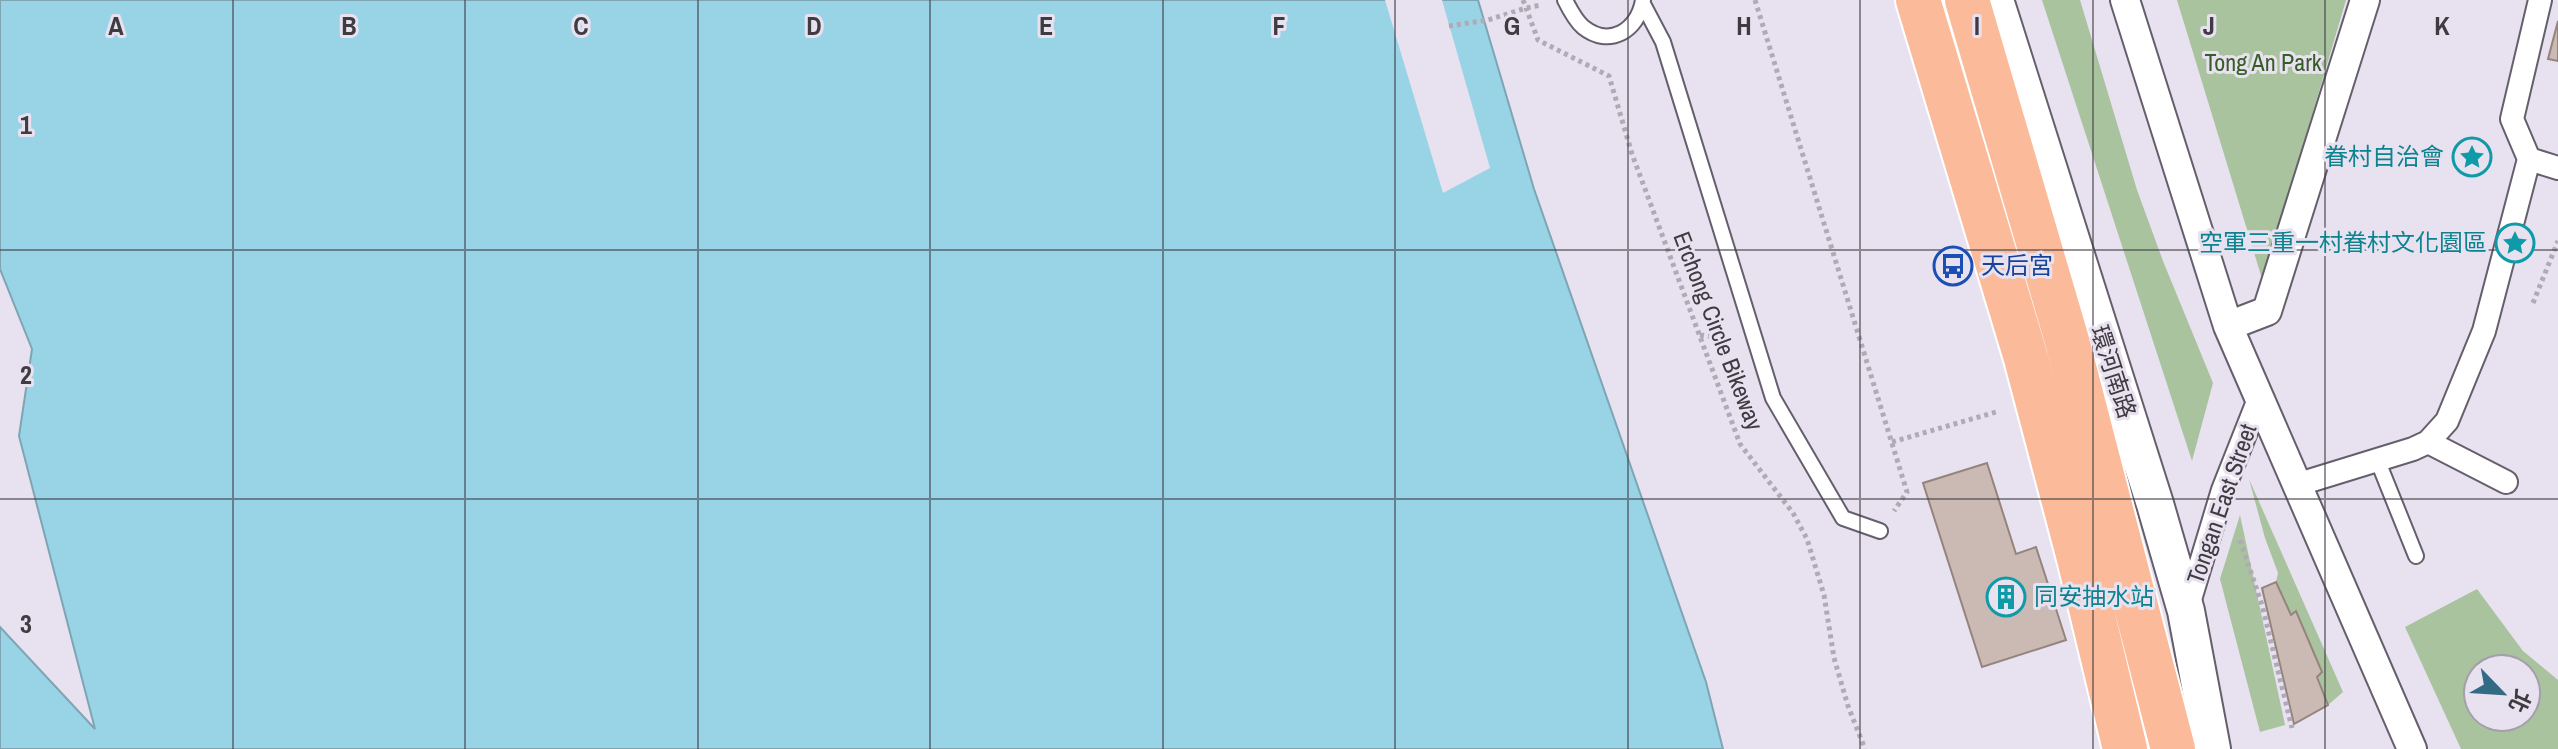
<svg xmlns="http://www.w3.org/2000/svg" width="2558" height="749" font-family="'Archivo Narrow','Noto Sans TC',sans-serif">
	<style>
		.green { fill: #a8c39e; fill-rule: evenodd }
		.water { fill: #98d3e6; stroke: #7da5b4; stroke-width: 2 }
		.pier { fill: #e8e1f0 }
		.building { fill: #cbbab4; stroke: #94847e; stroke-width: 2 }
		.lines { fill: none; stroke-linecap: round; stroke-linejoin: round }
		.service-casing { stroke: #655f6c; stroke-width: 18 }
		.pedestrian-casing { stroke: #655f6c; stroke-width: 26 }
		.minor-casing { stroke: #655f6c; stroke-width: 32 }
		.tertiary-casing { stroke: #655f6c; stroke-width: 40 }
		.trunk-casing { stroke: #fff; stroke-width: 48 }
		.path { stroke: #b0aab6; stroke-width: 5; stroke-dasharray: 4 4; stroke-linecap: butt }
		.service { stroke: #fff; stroke-width: 14 }
		.pedestrian { stroke: #fff; stroke-width: 22 }
		.minor { stroke: #fff; stroke-width: 28 }
		.tertiary { stroke: #fff; stroke-width: 36 }
		.trunk { stroke: #fbbb9a; stroke-width: 44 }
		.grid { fill: none; stroke: #3e3b41; stroke-width: 2; stroke-opacity: 0.55 }
		.labels { text-anchor: middle; stroke-width: 6; stroke-linejoin: round; paint-order: stroke }
		.park-label { font-size: 24px; fill: #355d25; stroke: #e8e1f0 }
		.culture-label { font-size: 24px; fill: #0d838f; stroke: #e8e1f0; text-anchor: end }
		.transit-label { font-size: 24px; fill: #164399; stroke: #e8e1f0; text-anchor: start }
		.street-label { font-size: 24px; fill: #3e3b41; stroke: #e8e1f0 }
		.grid-label { font-size: 26px; text-anchor: middle; font-weight: bold; fill: #3e3b41; stroke: #e8e1f0; stroke-width: 6; stroke-linejoin: round; paint-order: stroke }
	</style>
	<rect width="100%" height="100%" fill="#e8e1f0"/>
	<!-- green -->
	<path class="green" d="M2042 0H2080L2137 190 2163 261 2213 383 2192 461Z
		M2177 0H2346L2263 282Z
		M2249 479 2343 692 2328 705 2295 612 2291 615 2276 582 2278 573 2265 538Z
		M2240 515 2285 725 2260 732 2220 579Z
		M2477 589 2523 651 2558 680V749H2461L2405 627ZM2478 669H2526V717H2478Z"/>
	<!-- water -->
	<path class="water" d="M0 0H1478L1534 189 1706 682 1723 749H0V627L95 729 19 436 32 349 0 269Z"/>
	<!-- pier -->
	<path class="pier" d="M1385 0H1442L1490 168 1443 193Z"/>
	<!-- building -->
	<path class="building" d="M2558 21V61L2548 59Z
		M1987 463 2016 554 2036 547 2066 640 1982 667 1923 483Z
		M2276 582 2291 615 2296 611 2322 672 2317 677 2328 705 2294 724 2262 588Z"/>
	<g class="lines">
		<!-- service casing -->
		<g class="service-casing">
			<path id="service" d="M1565 0C1569 8 1575 20 1583 27 1609 48 1638 31 1643 0
				M1643 4 1663 42 1773 398 1843 518 1880 531
				M2377 459 2416 556"/>
		</g>
		<!-- pedestrian casing -->
		<g class="pedestrian-casing">
			<path id="pedestrian" d="M2529 159 2558 168
				M2428 442 2506 482
				M2296 485 2413 449 2428 442 2447 421 2484 331 2529 159 2512 119 2540 0
				M2188 606 2223 490 2259 399"/>
		</g>
		<!-- minor casing -->
		<g class="minor-casing">
			<path id="minor" d="M2125 0 2228 326 2412 749
				M2228 326 2267 311 2365 0"/>
		</g>
		<!-- tertiary casing -->
		<g class="tertiary-casing">
			<path id="tertiary" d="M1995 0 2155 504 2186 611 2212 749"/>
		</g>
		<!-- trunk casing -->
		<g class="trunk-casing">
			<path id="trunk" d="M1918 0 2026 358 2079 558 2125 749
				M1967 0 2068 344 2173 749"/>
		</g>
		<!-- path -->
		<path class="path" d="M1523 0 1538 40 1609 76 1632 154 1740 444 1793 513 1807 539 1824 595 1834 658 1848 706 1865 749
			M1755 0 1907 492 1894 511
			M1449 26 1488 20 1526 8 1541 5
			M2533 303 2558 241
			M1700 335 1731 339
			M1892 442 1996 412
			M2240 540 2262 605 2292 728"/>
		<!-- service -->
		<use href="#service" class="service"/>
		<!-- pedestrian -->
		<use href="#pedestrian" class="pedestrian"/>
		<!-- minor -->
		<use href="#minor" class="minor"/>
		<!-- tertiary -->
		<use href="#tertiary" class="tertiary"/>
		<!-- trunk -->
		<use href="#trunk" class="trunk"/>
	</g>
	<!-- grid -->
	<path class="grid" d="M233 0V749M465 0V749M698 0V749M930 0V749M1163 0V749M1395 0V749M1628 0V749M1860 0V749M2093 0V749M2325 0V749M0 250H2558M0 499H2558"/>
	<!-- icons -->
	<defs>
		<g id="sight-ring" transform="scale(2)"><circle r="9.5" fill="#e8e1f0" stroke="#0f9aa8" stroke-width="1.5"/><path d="M0-6L1.8-2.2L6-1.7L2.9 1.2L3.7 5.4L0 3.3L-3.7 5.4L-2.9 1.2L-6-1.7L-1.8-2.2Z" fill="#0f9aa8"/></g>
		<g id="bus-ring" transform="scale(2)"><circle r="9.5" fill="#e8e1f0" stroke="#1a4fb4" stroke-width="1.5"/><path d="M-5-6H5V4H4V6H2V4H-2V6H-4V4H-5ZM-3.5-4V0h7V-4ZM-3.5 1.2v1.5H-2V1.2ZM2 1.2v1.5H3.5V1.2Z" fill="#1a4fb4"/></g>
		<g id="building-ring" transform="scale(2)"><circle r="9.5" fill="#e8e1f0" stroke="#0f9aa8" stroke-width="1.5"/><path d="M-4-6H4V6H1V3H-1V6H-4ZM-2.5-4.3h1.7v1.8h-1.7ZM.8-4.3h1.7v1.8H.8ZM-2.5-1h1.7V.8h-1.7ZM.8-1h1.7V.8H.8Z" fill="#0f9aa8"/></g>
	</defs>
	<g fill-rule="evenodd">
		<use href="#sight-ring" x="2472" y="157"/>
		<use href="#sight-ring" x="2515" y="243"/>
		<use href="#bus-ring" x="1953" y="266"/>
		<use href="#building-ring" x="2006" y="597"/>
	</g>
	<g class="labels">
		<!-- park labels -->
		<g class="park-label">
			<text x="2263" y="71">Tong An Park</text>
		</g>
		<!-- culture labels -->
		<g class="culture-label">
			<text x="2444" y="165">眷村自治會</text>
			<text x="2487" y="251">空軍三重一村眷村文化園區</text>
			<text x="2034" y="605" text-anchor="start">同安抽水站</text>
		</g>
		<!-- transit labels -->
		<g class="transit-label">
			<text x="1981" y="274">天后宮</text>
		</g>
		<!-- street labels -->
		<g class="street-label">
			<text transform="translate(1718 331) rotate(69)" y="8">Erchong Circle Bikeway</text>
			<text transform="translate(2113 372) rotate(72)" y="8">環河南路</text>
			<text transform="translate(2222 504) rotate(-71)" y="8">Tongan East Street</text>
		</g>
	</g>
	<g class="grid-label">
		<text x="116" y="35">A</text>
		<text x="349" y="35">B</text>
		<text x="581" y="35">C</text>
		<text x="814" y="35">D</text>
		<text x="1046" y="35">E</text>
		<text x="1279" y="35">F</text>
		<text x="1512" y="35">G</text>
		<text x="1744" y="35">H</text>
		<text x="1977" y="35">I</text>
		<text x="2209" y="35">J</text>
		<text x="2442" y="35">K</text>
		<text x="26" y="134">1</text>
		<text x="26" y="384">2</text>
		<text x="26" y="633">3</text>
	</g>
	<!-- north arrow -->
	<g transform="translate(2502 693) rotate(115)"><circle r="38" fill="#e8e1f0" stroke="#a49faa" stroke-width="2"/>
	<path d="M0-6L14 30L0 20L-14 30Z" fill="#336b85"/>
	<text y="-12" font-size="22" font-weight="bold" text-anchor="middle" fill="#3e3b41">北</text>
	</g>
</svg>
